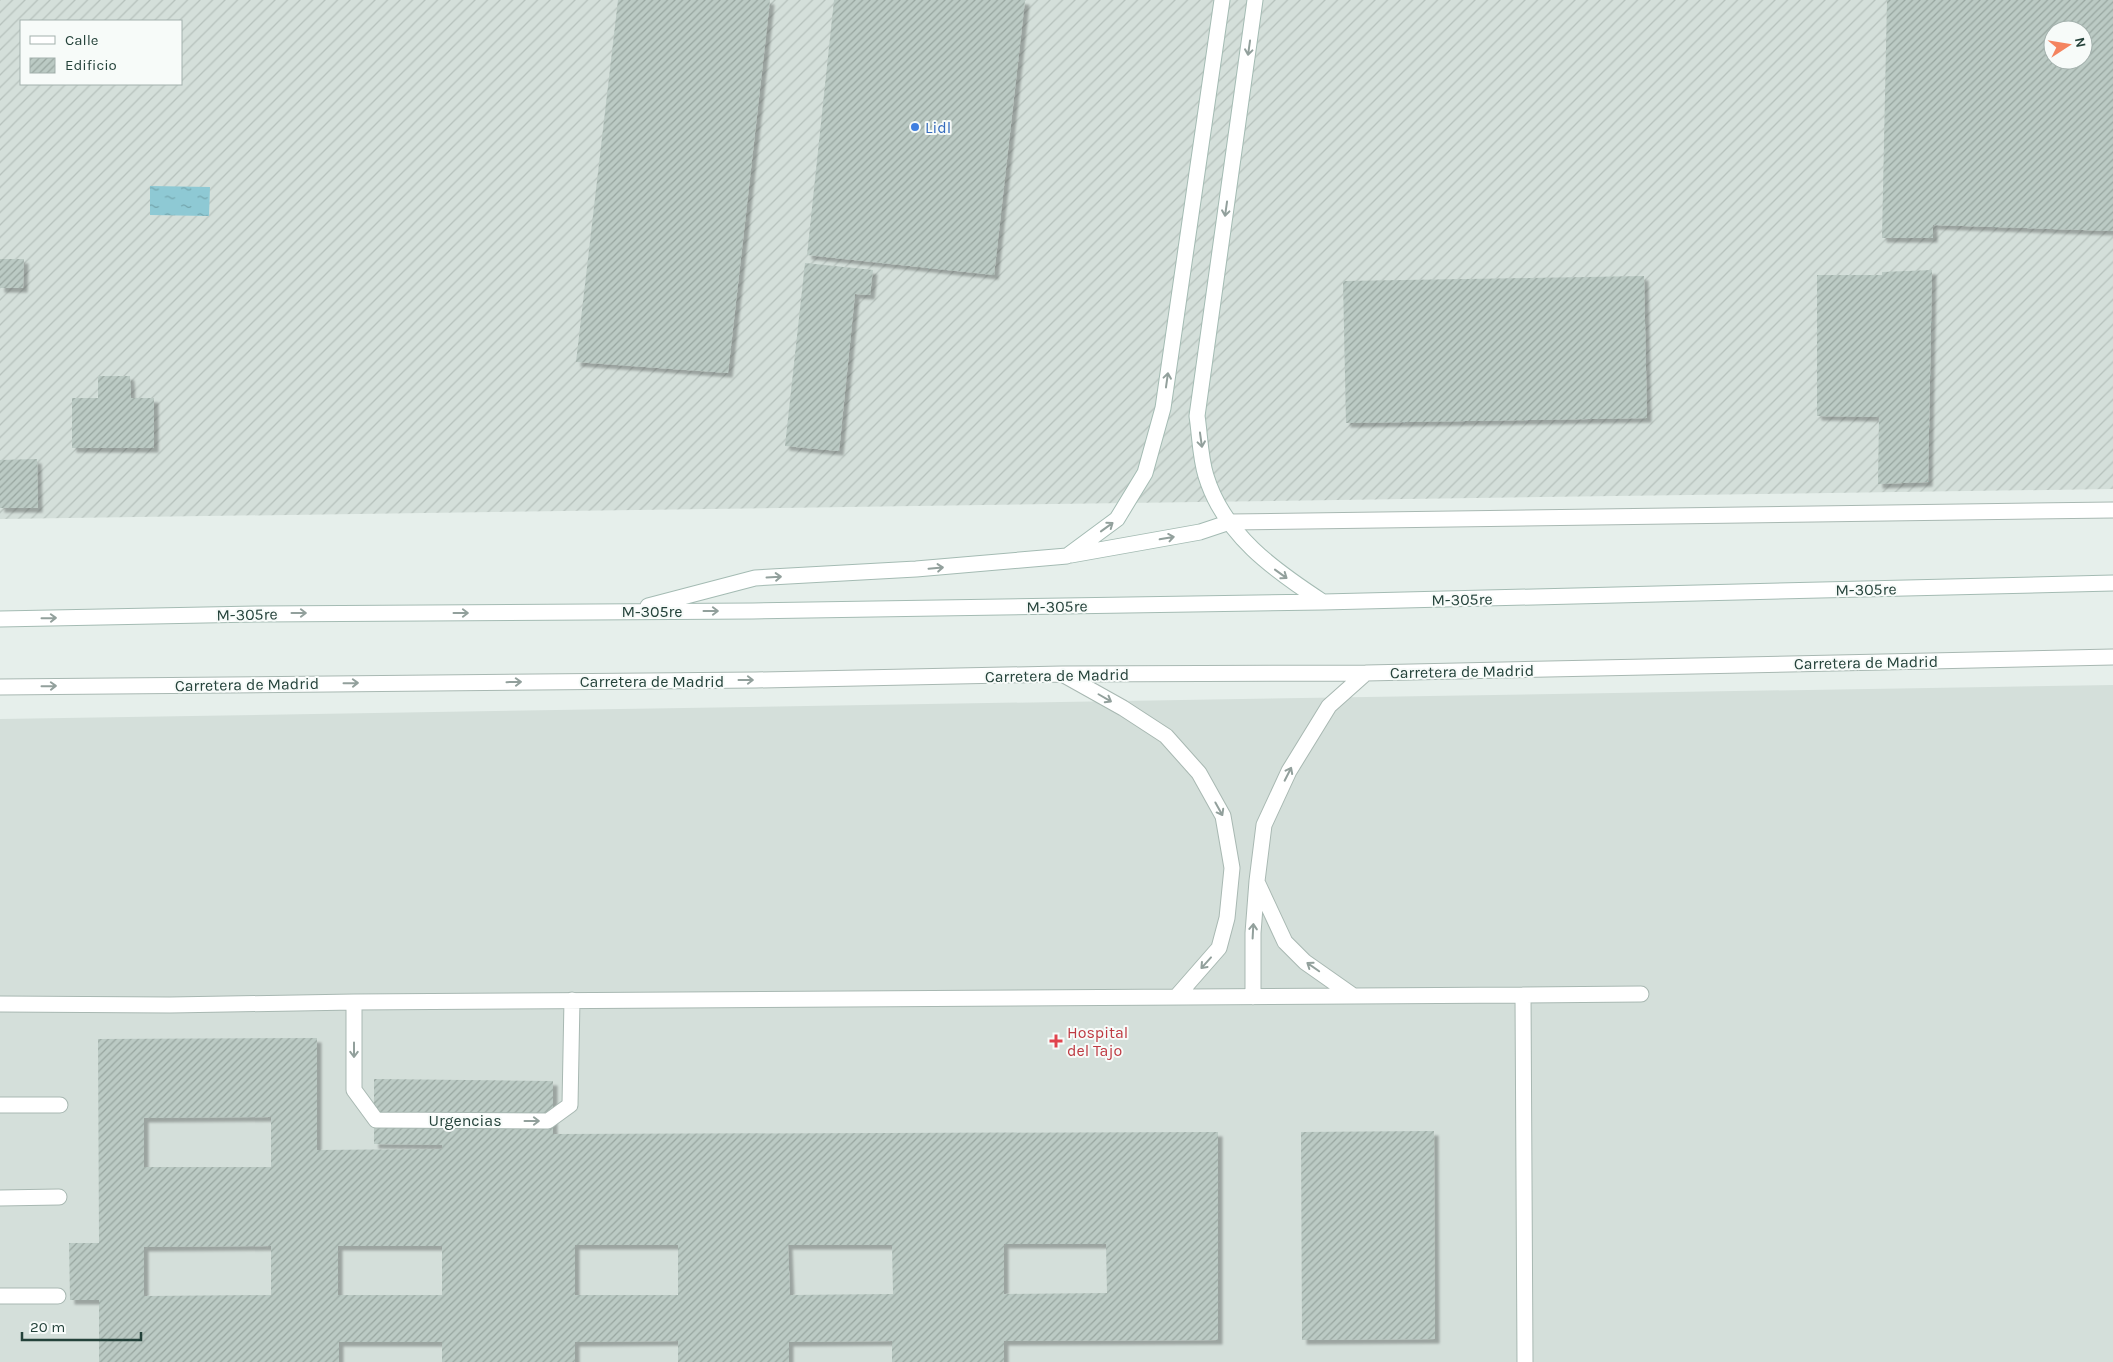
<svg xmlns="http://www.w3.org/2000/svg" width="2113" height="1362" font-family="Karla,sans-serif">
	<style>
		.built { fill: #d4dfda }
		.industrial { fill: url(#industrial-furrows); fill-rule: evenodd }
		.water { fill: url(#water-ripples) }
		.building { fill: url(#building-hatch); fill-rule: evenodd; filter: url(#shadow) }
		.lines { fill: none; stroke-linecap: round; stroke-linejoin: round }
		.service-casing { stroke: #a8b8b2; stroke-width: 17 }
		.secondary-casing { stroke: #a4bbb3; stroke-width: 17 }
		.service { stroke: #fff; stroke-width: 15 }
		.secondary { stroke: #fff; stroke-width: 15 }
		.oneway { stroke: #92a09c }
		.shop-dot { fill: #3f7fe0; stroke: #f7fbf9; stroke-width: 2 }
		.health-dot { fill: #e0444e; stroke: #f7fbf9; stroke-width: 2 }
		.labels { text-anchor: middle; stroke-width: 4; stroke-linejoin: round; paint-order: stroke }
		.shop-label { font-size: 16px; fill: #366cbe; stroke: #f7fbf9; text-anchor: start }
		.street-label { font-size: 16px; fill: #24423a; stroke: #f7fbf9 }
		.health-label { font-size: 16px; fill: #be3a42; stroke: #f7fbf9; text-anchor: start }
	</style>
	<defs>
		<pattern id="industrial-furrows" width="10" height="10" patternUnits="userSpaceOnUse" patternTransform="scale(1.25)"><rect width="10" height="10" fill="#d4dfda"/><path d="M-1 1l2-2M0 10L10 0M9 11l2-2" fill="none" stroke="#b6c1bc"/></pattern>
		<pattern id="water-ripples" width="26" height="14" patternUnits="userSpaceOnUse" patternTransform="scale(1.25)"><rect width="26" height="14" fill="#8ec9d4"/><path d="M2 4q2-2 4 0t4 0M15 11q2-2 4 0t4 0" fill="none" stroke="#74a5ad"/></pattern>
		<pattern id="building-hatch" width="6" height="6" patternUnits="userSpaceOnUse" patternTransform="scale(1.25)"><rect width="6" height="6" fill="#bbcac4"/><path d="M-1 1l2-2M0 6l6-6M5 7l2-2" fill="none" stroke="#98a6a0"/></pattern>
		<filter id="shadow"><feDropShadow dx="4.5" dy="4.5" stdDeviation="1" flood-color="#0004"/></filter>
	</defs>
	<rect width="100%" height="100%" fill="#e6efeb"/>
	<!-- built -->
	<path class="built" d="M2113 685V1362H0V719Z"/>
	<!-- industrial -->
	<path class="industrial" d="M0 0H2113V489L0 519ZM21 21H181V84H21ZM2053 30H2083V60H2053Z"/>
	<!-- water -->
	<path class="water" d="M150 186 210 187 209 216 150 215Z"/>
	<!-- building -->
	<path class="building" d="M618 0H770L728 373 576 362Z
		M834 0H1025L994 275 807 255Z
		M1887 0H2113V231L1933 225V238H1882ZM2053 30H2083V60H2053Z
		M0 259H24L23 288H0Z
		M805 263 873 270 870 295 855 294 839 451 785 446Z
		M1932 270 1928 482 1878 484 1879 417 1817 416V275H1882V272Z
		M1644 276 1647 418 1346 423 1343 281Z
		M98 376H130L131 398H154V448H72V398H98Z
		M37 459 38 508H0V460Z
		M317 1038V1150L442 1149V1145L374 1144V1079L553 1081V1134L1218 1132V1340L1004 1341V1362H892V1341L789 1342V1362H678V1341L575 1342V1362H442V1342H339V1362H99V1300H70L69 1243H99L98 1039ZM271 1117V1167H144V1118ZM1004 1244H1106L1107 1293 1004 1294ZM575 1245H678V1295H575ZM788 1245H892L893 1294 790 1295ZM271 1246V1295L144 1296V1247ZM338 1246H442V1295H338Z
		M1434 1131 1435 1339 1302 1340 1301 1132Z"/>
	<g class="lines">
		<!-- service casing -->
		<g class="service-casing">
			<path id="service" d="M1230 522 2113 510
				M1064 675 1123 708 1166 736 1199 773 1223 816 1232 868 1227 918 1219 948 1177 996
				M0 687 756 680 1062 674 1366 673 2113 657
				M1258 884 1285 942 1305 962 1352 995
				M1523 995 1641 994
				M1253 997V933L1257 881 1264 825 1289 771 1329 706 1366 673
				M354 1002V1090L376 1120 548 1121 570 1105 572 1000
				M0 1004 170 1005 354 1002 1523 995 1525 1362
				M0 1105H60
				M0 1198 59 1197
				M0 1296H58"/>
		</g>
		<!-- secondary casing -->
		<g class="secondary-casing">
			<path id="secondary" d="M1255 0 1197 416C1200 435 1200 457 1206 476 1224 535 1274 570 1323 602
				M1071 555 1200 532 1230 522
				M648 606 755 578 916 569 1067 556 1117 519 1145 473 1163 408 1222 0
				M0 619 258 614 753 611 1323 602 2113 583"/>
		</g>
		<!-- service -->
		<use href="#service" class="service"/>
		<!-- secondary -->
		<use href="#secondary" class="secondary"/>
	</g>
	<!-- one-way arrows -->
	<defs><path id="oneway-shaft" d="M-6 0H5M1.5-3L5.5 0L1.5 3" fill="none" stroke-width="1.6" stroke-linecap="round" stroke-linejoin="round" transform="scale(1.25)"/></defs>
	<g class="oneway">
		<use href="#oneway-shaft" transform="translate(1249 48) rotate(98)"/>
		<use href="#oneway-shaft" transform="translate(1226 209) rotate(98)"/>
		<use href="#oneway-shaft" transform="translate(1167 380) rotate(-82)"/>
		<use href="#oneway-shaft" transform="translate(1201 440) rotate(82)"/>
		<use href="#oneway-shaft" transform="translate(1107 527) rotate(-36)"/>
		<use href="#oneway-shaft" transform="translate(1167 538) rotate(-10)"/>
		<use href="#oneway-shaft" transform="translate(936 568) rotate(-5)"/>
		<use href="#oneway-shaft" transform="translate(1281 574) rotate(36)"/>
		<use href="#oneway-shaft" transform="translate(774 577) rotate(-3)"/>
		<use href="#oneway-shaft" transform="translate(711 611)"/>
		<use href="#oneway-shaft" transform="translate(299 613)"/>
		<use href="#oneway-shaft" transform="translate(461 613)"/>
		<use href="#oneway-shaft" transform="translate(49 618) rotate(-1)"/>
		<use href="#oneway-shaft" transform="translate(746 680)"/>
		<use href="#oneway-shaft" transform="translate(514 682) rotate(-1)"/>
		<use href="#oneway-shaft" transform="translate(351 683) rotate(-1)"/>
		<use href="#oneway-shaft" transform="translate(49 686) rotate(-1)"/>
		<use href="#oneway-shaft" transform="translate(1105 698) rotate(30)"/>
		<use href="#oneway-shaft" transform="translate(1288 774) rotate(-63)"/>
		<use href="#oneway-shaft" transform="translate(1219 809) rotate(61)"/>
		<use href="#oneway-shaft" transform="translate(1253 931) rotate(-87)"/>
		<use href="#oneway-shaft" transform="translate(1206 963) rotate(132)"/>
		<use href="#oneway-shaft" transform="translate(1313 967) rotate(-145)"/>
		<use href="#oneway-shaft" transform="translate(354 1050) rotate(90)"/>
		<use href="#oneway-shaft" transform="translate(532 1121)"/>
	</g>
	<!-- markers -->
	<circle class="shop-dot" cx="915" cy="127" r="5"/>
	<path class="health-dot" d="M1053.5 1033.5h5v5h5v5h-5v5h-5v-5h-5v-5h5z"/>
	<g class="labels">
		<!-- shop labels -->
		<g class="shop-label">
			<text x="925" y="133">Lidl</text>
		</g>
		<!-- street labels -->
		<g class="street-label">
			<text transform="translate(1866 589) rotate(-1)" y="6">M-305re</text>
			<text transform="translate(1462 599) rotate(-1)" y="6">M-305re</text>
			<text transform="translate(1057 606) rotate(-1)" y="6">M-305re</text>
			<text x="652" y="617">M-305re</text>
			<text transform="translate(247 614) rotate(-1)" y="6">M-305re</text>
			<text transform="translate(1866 662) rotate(-1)" y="6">Carretera de Madrid</text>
			<text transform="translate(1462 671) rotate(-1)" y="6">Carretera de Madrid</text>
			<text transform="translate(1057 675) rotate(-1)" y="6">Carretera de Madrid</text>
			<text x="652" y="687">Carretera de Madrid</text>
			<text transform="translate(247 684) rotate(-1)" y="6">Carretera de Madrid</text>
			<text x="465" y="1126">Urgencias</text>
		</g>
		<!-- health labels -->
		<g class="health-label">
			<text x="1067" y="1038">Hospital<tspan x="1067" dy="18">del Tajo</tspan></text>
		</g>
	</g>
	<!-- legend -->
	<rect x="20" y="20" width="162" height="65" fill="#f7fbf9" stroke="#a3b1ad"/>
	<rect x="30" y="36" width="25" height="8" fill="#ffffff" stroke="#a3b1ad"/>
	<text x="65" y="45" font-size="15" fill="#24423a">Calle</text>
	<rect x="30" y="58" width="25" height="15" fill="url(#building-hatch)" stroke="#a3b1ad"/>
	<text x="65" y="70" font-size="15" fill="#24423a">Edificio</text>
	<!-- north arrow -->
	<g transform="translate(2068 45) rotate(78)"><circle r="24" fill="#f7fbf9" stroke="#a3b1ad"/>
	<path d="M0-4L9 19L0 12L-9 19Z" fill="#f4845f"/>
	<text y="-8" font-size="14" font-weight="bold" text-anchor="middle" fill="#24423a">N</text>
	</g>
	<!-- scale -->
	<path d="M22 1332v8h119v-8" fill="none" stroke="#24423a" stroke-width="2.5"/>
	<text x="30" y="1332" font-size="15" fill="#24423a" stroke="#f7fbf9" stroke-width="4" paint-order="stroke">20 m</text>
</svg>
